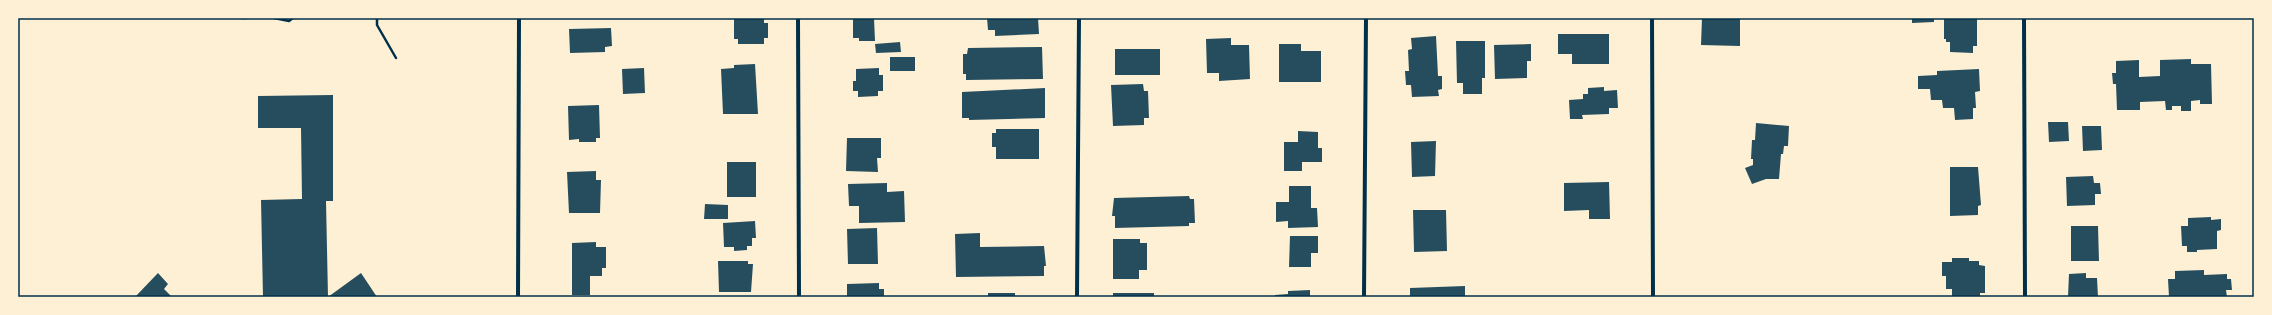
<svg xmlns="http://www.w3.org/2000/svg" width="2272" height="315" font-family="Commissioner,sans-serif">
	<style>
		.building { fill: #264d5e }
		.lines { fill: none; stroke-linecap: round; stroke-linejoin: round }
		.path { stroke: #003049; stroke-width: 2.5 }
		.minor { stroke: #003049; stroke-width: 4 }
		.neatline { fill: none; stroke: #003049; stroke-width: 1.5 }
	</style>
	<rect width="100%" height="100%" fill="#fdf0d5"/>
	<!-- building -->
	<path class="building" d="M734 18H764V23H768V38H764V44H738V39H734Z
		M853 18H874L875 41H859V38H853Z
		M987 18H1038L1039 34 995 36V30H988Z
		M1702 18H1740V46L1701 45Z
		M1912 18H1934V22L1912 23Z
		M1944 18H1977V46H1973V53L1950 52V42H1946V39H1944Z
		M611 28 612 46 605 47V52L570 53 569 29Z
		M1558 34H1609V64H1572V54H1558Z
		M1436 36 1438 76H1442V89L1438 90 1439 96 1412 97 1411 85H1406L1405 71H1409L1408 50 1412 49 1411 38Z
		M1231 38V45H1249L1250 79 1219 81V73H1207L1206 39Z
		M1456 41H1485V78H1482V94H1463V83H1457Z
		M900 42 901 52 876 53 875 44Z
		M1279 44H1301V51H1321V82H1279Z
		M1531 44V61H1527V78L1495 79 1494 45Z
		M1042 47 1043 79 966 80V74H963V54H967L968 48Z
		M1115 49H1160V75H1115Z
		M890 57H915V71H890Z
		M2191 59V64H2211L2212 104H2200V100L2191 101V111H2181V106H2172V110H2166L2165 101 2140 102V110H2117L2116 84H2113L2112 73H2116V61L2139 60V77L2160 76V60Z
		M755 64 758 114H723L721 69 734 68V65Z
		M644 68 645 93 623 94 622 69Z
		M879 68V75H883V91H878V96L858 97V91H853V81H856V69Z
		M1979 69 1980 91 1975 92 1976 108H1973V119L1955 120 1954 108H1943L1942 100H1931L1930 89H1918V76L1937 75V71Z
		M1143 84 1144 91H1148L1149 118H1144V125L1113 126 1111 85Z
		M1604 87V91L1617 90 1618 108H1609V114L1582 115 1583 119H1570L1569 100 1583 99V94H1588V88Z
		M1045 88V118L969 120V118H962V92Z
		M333 95V201H326L328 297 361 273 377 297H263L261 200 302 199 301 128H258V96Z
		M599 105 600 138H596V142H579V139L569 140 568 106Z
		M2048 122H2068L2069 141 2049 142Z
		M1756 123 1789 126 1788 146H1784L1783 154H1781L1779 179H1766L1752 184 1745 168 1753 165V159H1751L1752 140H1755Z
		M2082 126H2101L2102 150 2083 151Z
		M996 129H1039V159H996V147H992V133H996Z
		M1298 131 1318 132V148H1322V162H1302V171H1284V142H1298Z
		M847 138H881V158H877L878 172 846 171Z
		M1436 141 1435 176 1412 177 1411 142Z
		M727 162H756V197H727Z
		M1950 167H1978L1981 205 1978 206V215L1950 216Z
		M596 171V180H601L600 213H569L567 172Z
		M2093 176 2094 183H2100L2101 194H2095V205L2067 206 2066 177Z
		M1609 182 1610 219H1589V210L1564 211V183Z
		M887 183V192L904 191 905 222 859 223V206H849L848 184Z
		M1289 186H1311V208H1317L1318 227 1288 228V221L1276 222V202H1289Z
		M1189 196 1190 199H1194L1195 223H1189V226L1115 228V216H1112L1114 198Z
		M705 204 728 205V219H704Z
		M1413 210H1446L1447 251 1414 252Z
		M2211 217V220L2221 219V230L2217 231V249L2197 250V252H2187V246H2182L2181 226H2188V218Z
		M755 221 756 238H752V246H747V250L734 251V247H724L723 223Z
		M2071 226H2098L2099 261H2071Z
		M877 228 878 264H848L847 229Z
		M980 233V247L1044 246 1046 266H1044V276L956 277 955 234Z
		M1290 236H1318V253H1311V267H1289Z
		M1113 239H1140V243H1147V270H1139V279H1113Z
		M596 242V247H606V268H602V276H590V295H572V243Z
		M1952 258H1969V261H1979V265L1985 266V293H1980V297H1952V289H1946V276H1942V262H1952Z
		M718 261H748V264H753L751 292H719Z
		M2204 270V275L2227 274V279H2231L2232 290H2226L2227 297H2169L2168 279H2175V271Z
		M158 273 168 284 164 289 172 297H137L136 296Z
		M2086 273V278H2097L2098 297H2068L2069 274Z
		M879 283V289H884V297H847V284Z
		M1465 286V297H1410V288Z
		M1310 290V297H1275V295L1288 294V291Z
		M988 293H1015V297H988Z
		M1113 293H1154V297H1113Z"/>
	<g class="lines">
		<!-- path -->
		<path class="path" d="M242 18H247
			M274 18 289 21 293 18
			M377 18V25L396 58"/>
		<!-- minor -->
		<path class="minor" d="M798 18 799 297
			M1652 18 1653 297
			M2024 18 2025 297
			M518 297 519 18
			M1077 297 1079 18
			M1364 297 1366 18"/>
	</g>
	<!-- border -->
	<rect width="2272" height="315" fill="none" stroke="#fdf0d5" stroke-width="38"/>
	<rect x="19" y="19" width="2234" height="277" class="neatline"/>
</svg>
